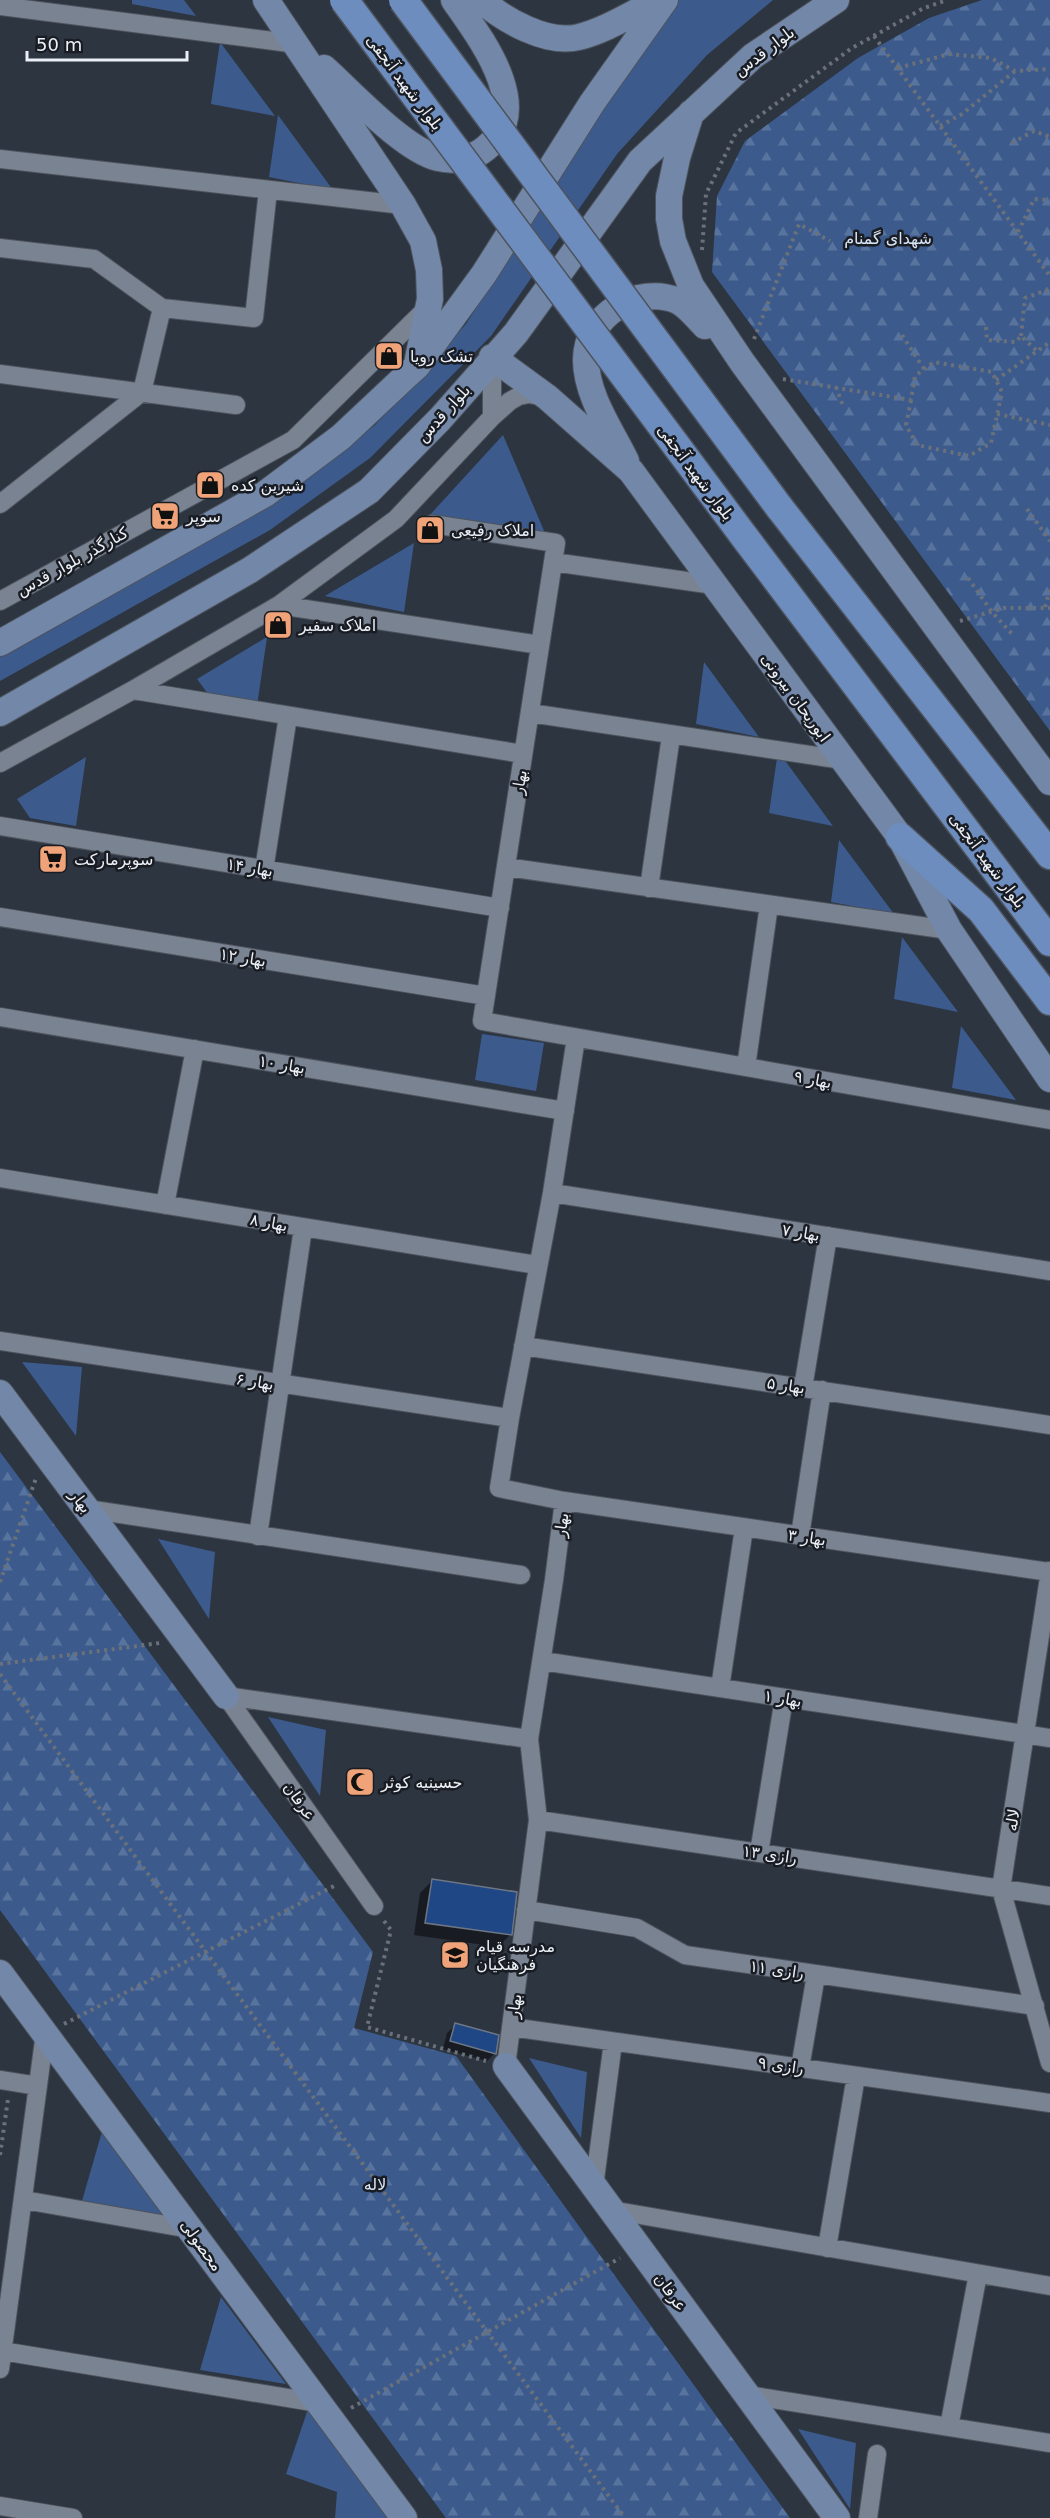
<svg xmlns="http://www.w3.org/2000/svg" width="1050" height="2518" font-family="'DejaVu Sans','Noto Sans Arabic',sans-serif">
	<style>
		.green { fill: #3c5b8c }
		.forest { fill: url(#forest-firs) }
		.shadow { fill: #0007 }
		.building { fill: #1f4685; stroke: #6d7684; stroke-width: 1.5 }
		.lines { fill: none; stroke-linecap: round; stroke-linejoin: round }
		.street-casing { stroke: #4d535d; stroke-width: 20 }
		.secondary-casing { stroke: #4d535d; stroke-width: 28 }
		.primary-casing { stroke: #4d535d; stroke-width: 31 }
		.path { stroke: #6a717b; stroke-width: 4; stroke-dasharray: 3 4.5; stroke-linecap: butt }
		.street { stroke: #7a8391; stroke-width: 18 }
		.secondary { stroke: #7388a8; stroke-width: 26 }
		.primary { stroke: #6d8dbf; stroke-width: 28 }
		.primary-bridge-casing { stroke: #4d535d; stroke-width: 31; stroke-linecap: butt }
		.primary-bridge { stroke: #6d8dbf; stroke-width: 28 }
		.labels { text-anchor: middle; stroke-width: 5; stroke-linejoin: round; paint-order: stroke }
		.street-label { font-size: 16px; fill: #ebf0f7; stroke: #191c22 }
		.park-label { font-size: 16px; fill: #d7e4f6; stroke: #191c22 }
		.poi-label { font-size: 16px; fill: #ebf0f7; stroke: #191c22; text-anchor: start }
	</style>
	<defs>
		<pattern id="forest-firs" width="22" height="20" patternUnits="userSpaceOnUse" patternTransform="scale(1.5)"><rect width="22" height="20" fill="#3c5b8c"/><path d="M5 1l3.5 6h-7zM16 11l3.5 6h-7z" fill="#58739d"/></pattern>
	</defs>
	<rect width="100%" height="100%" fill="#2d3541"/>
	<!-- green -->
	<path class="green" d="M132 0H184L196 16 132 4Z
		M679 0H773L707 55 617 154 491 336 370 458 270 530 0 681V650L278 499 375 425 466 324 602 107Z
		M220 42 275 116 211 104Z
		M278 115 333 190 269 177Z
		M503 435 545 533 428 517Z
		M414 543 404 612 325 596Z
		M267 637 257 706 211 698 197 679Z
		M704 662 759 737 696 724Z
		M778 751 833 826 769 813Z
		M86 757 76 826 30 818 17 799Z
		M839 840 894 914 831 902Z
		M902 937 958 1012 894 999Z
		M961 1026 1016 1100 952 1088Z
		M482 1034 544 1043 536 1091 475 1080Z
		M22 1362 82 1367 76 1436Z
		M158 1539 215 1552 209 1619Z
		M268 1717 326 1730 320 1796Z
		M529 2058 587 2072 581 2138Z
		M103 2128 168 2216 82 2201Z
		M221 2297 286 2384 200 2370Z
		M308 2409 388 2518H335L337 2492 286 2474Z
		M798 2429 856 2443 850 2509Z"/>
	<!-- forest -->
	<path class="forest" d="M982 0H1050V731L712 272 717 196 745 141 858 58 929 18Z
		M0 1452 373 1952 354 2028 456 2056 790 2518H446L0 1910Z"/>
	<!-- shadow -->
	<path class="shadow" d="M432 1881 510 1935 498 1947 414 1935 420 1893Z
		M456 2025 495 2053 487 2061 443 2049 447 2033Z"/>
	<!-- building -->
	<path class="building" d="M432 1879 517 1892 512 1935 425 1923Z
		M455 2023 499 2035 496 2054 450 2041Z"/>
	<g class="lines">
		<!-- street casing -->
		<g class="street-casing">
			<path id="street" d="M0 6 297 44
				M0 159 403 205
				M0 248 94 259 162 308
				M0 374 236 405
				M492 417V357
				M0 504 142 392 162 308 254 318 268 190
				M432 524 556 543 482 1021 1050 1120
				M553 562 714 585
				M0 601 293 440 428 307
				M279 605 540 645
				M133 690 523 754
				M530 713 843 760
				M0 763 133 690 279 605 396 519 492 417 510 401 519 396 529 394 545 397
				M0 826 500 908
				M506 867 949 930
				M264 870 288 716
				M649 888 671 736
				M0 917 486 996
				M0 1017 565 1111
				M746 1067 769 905
				M0 1178 537 1265
				M552 1193 1050 1271
				M165 1205 195 1049
				M0 1341 510 1418
				M523 1346 1050 1425
				M803 1388 828 1236
				M564 1501 1050 1572
				M87 1509 521 1575
				M258 1536 303 1228
				M800 1536 822 1390
				M1050 1571 1001 1889 1050 2063
				M542 1661 1050 1738
				M720 1688 744 1528
				M226 1696 529 1739
				M226 1696 374 1906
				M538 1820 1050 1896
				M759 1853 784 1698
				M526 1910 637 1928 685 1955 1035 2006
				M511 2027 1050 2103
				M506 2066 538 1820 529 1739 554 1580 564 1501 499 1488 510 1418 552 1193 576 1038
				M800 2068 816 1975
				M0 2080 38 2086
				M594 2187 613 2042
				M24 2200 190 2229
				M611 2210 1050 2286
				M827 2248 856 2076
				M2 2351 318 2403
				M0 2369 45 2033
				M747 2395 1050 2443
				M949 2427 978 2274
				M0 2506 73 2518
				M868 2518 877 2454"/>
		</g>
		<!-- secondary casing -->
		<g class="secondary-casing">
			<path id="secondary" d="M266 0 403 205 423 241 429 270 430 299 418 359
				M481 0C504 20 547 45 579 37 607 30 634 12 660 0
				M324 68C352 93 403 149 438 158 454 162 473 159 486 148 535 108 481 39 454 0
				M691 113 677 158 669 196V219L673 241 691 286 742 362 1050 782
				M492 357 547 397 631 471 900 837 949 930 1050 1079
				M626 461C611 430 586 395 586 360 586 315 638 284 678 301 688 306 697 318 705 326
				M0 643 265 494 341 437 407 375 417 366 484 274 592 103 665 0
				M0 713 250 570 369 491 440 419 516 333 640 161 753 56 836 0
				M0 1393 226 1696
				M0 1973 404 2518
				M506 2066 837 2518"/>
		</g>
		<!-- primary casing -->
		<g class="primary-casing">
			<path id="primary" d="M779 507 1050 855
				M743 535 1050 942
				M900 837 981 910 1050 1001"/>
		</g>
		<!-- path -->
		<path class="path" d="M874 36 1050 276
			M898 68 949 54 991 58 1015 71 1050 69
			M940 126 962 114 1015 71
			M1012 143 1034 131 1050 137
			M1018 232 1034 199 1050 200
			M702 250 706 194 736 133 852 48 924 8 947 0
			M986 327 987 340 1016 342 1021 336 1036 350
			M902 335 924 369
			M1021 336 1025 298 1050 289
			M754 339 799 224 830 241
			M783 379 911 400 915 376 934 362 992 372 1002 392 991 443 969 456 917 445 906 425 911 400
			M996 380 1050 342
			M836 387 843 406
			M997 414 1050 425
			M1027 509 1050 541
			M968 578 992 612 1012 634
			M1045 607 1050 590
			M960 621 1004 608H1050
			M0 1582 36 1478
			M0 1664 160 1643
			M0 1674 625 2518
			M384 1921 391 1930 367 2027 486 2061
			M64 2024 336 1885
			M0 2155 8 2099
			M351 2408 620 2258"/>
		<!-- street -->
		<use href="#street" class="street"/>
		<!-- secondary -->
		<use href="#secondary" class="secondary"/>
		<!-- primary -->
		<use href="#primary" class="primary"/>
		<!-- primary-bridge casing -->
		<g class="primary-bridge-casing">
			<path id="primary-bridge" d="M344 0 743 535
				M403 0 779 507"/>
		</g>
		<!-- primary-bridge -->
		<use href="#primary-bridge" class="primary-bridge"/>
	</g>
	<!-- icons -->
	<defs>
		<g id="shop-square" transform="scale(1.5)"><rect x="-9" y="-9" width="18" height="18" rx="4" fill="#f0a378" stroke="#191c22"/><path d="M-5-2.5h2.3a2.7 3.5 0 0 1 5.4 0H5L5.5 6h-11ZM-1.5-2.5h3a1.5 2.3 0 0 0-3 0Z" fill="#111"/></g>
		<g id="supermarket-square" transform="scale(1.5)"><rect x="-9" y="-9" width="18" height="18" rx="4" fill="#f0a378" stroke="#191c22"/><path d="M-6-5.5h2.5l.6 2H6L4.5 2H-2.5L-4.4-4H-6ZM-1.5 3.2a1.3 1.3 0 1 0 .1 0ZM3 3.2a1.3 1.3 0 1 0 .1 0Z" fill="#111"/></g>
		<g id="mosque-square" transform="scale(1.5)"><rect x="-9" y="-9" width="18" height="18" rx="4" fill="#f0a378" stroke="#191c22"/><path d="M3.5-4.9A6 6 0 1 0 3.5 4.9A5 5 0 1 1 3.5-4.9Z" fill="#111"/></g>
		<g id="school-square" transform="scale(1.5)"><rect x="-9" y="-9" width="18" height="18" rx="4" fill="#f0a378" stroke="#191c22"/><path d="M0-5L7-2L0 1L-7-2ZM-4 1L0 2.5L4 1V4Q0 6-4 4Z" fill="#111"/></g>
	</defs>
	<g fill-rule="evenodd">
		<use href="#shop-square" x="389" y="356"/>
		<use href="#shop-square" x="210" y="485"/>
		<use href="#supermarket-square" x="165" y="516"/>
		<use href="#shop-square" x="430" y="530"/>
		<use href="#shop-square" x="278" y="625"/>
		<use href="#supermarket-square" x="53" y="859"/>
		<use href="#mosque-square" x="360" y="1782"/>
		<use href="#school-square" x="455" y="1955"/>
	</g>
	<g class="labels">
		<!-- street labels -->
		<g class="street-label">
			<text transform="translate(764 51) rotate(-37)" y="6">بلوار قدس</text>
			<text transform="translate(405 82) rotate(53)" y="6">بلوار شهید آنجفی</text>
			<text transform="translate(443 413) rotate(-48)" y="6">بلوار قدس</text>
			<text transform="translate(696 472) rotate(53)" y="6">بلوار شهید آنجفی</text>
			<text transform="translate(72 561) rotate(-29)" y="6">کنارگذر بلوار قدس</text>
			<text transform="translate(796 697) rotate(54)" y="6">ابوریحان بیرونی</text>
			<text transform="translate(519 782) rotate(-81)" y="6">بهار</text>
			<text transform="translate(988 860) rotate(53)" y="6">بلوار شهید آنجفی</text>
			<text transform="translate(250 867) rotate(9)" y="6">بهار ۱۴</text>
			<text transform="translate(243 957) rotate(9)" y="6">بهار ۱۲</text>
			<text transform="translate(282 1064) rotate(9)" y="6">بهار ۱۰</text>
			<text transform="translate(813 1079) rotate(10)" y="6">بهار ۹</text>
			<text transform="translate(269 1222) rotate(10)" y="6">بهار ۸</text>
			<text transform="translate(801 1232) rotate(9)" y="6">بهار ۷</text>
			<text transform="translate(255 1381) rotate(9)" y="6">بهار ۶</text>
			<text transform="translate(786 1385) rotate(8)" y="6">بهار ۵</text>
			<text transform="translate(81 1501) rotate(53)" y="6">بهار</text>
			<text transform="translate(561 1525) rotate(-83)" y="6">بهار</text>
			<text transform="translate(807 1537) rotate(8)" y="6">بهار ۳</text>
			<text transform="translate(783 1698) rotate(9)" y="6">بهار ۱</text>
			<text transform="translate(300 1801) rotate(55)" y="6">عرفان</text>
			<text transform="translate(1012 1820) rotate(-81)" y="6">لاله</text>
			<text transform="translate(770 1854) rotate(8)" y="6">رازی ۱۳</text>
			<text transform="translate(777 1969) rotate(8)" y="6">رازی ۱۱</text>
			<text transform="translate(514 2006) rotate(-83)" y="6">بهار</text>
			<text transform="translate(781 2065) rotate(8)" y="6">رازی ۹</text>
			<text transform="translate(202 2245) rotate(54)" y="6">محصولی</text>
			<text transform="translate(671 2292) rotate(54)" y="6">عرفان</text>
		</g>
		<!-- park labels -->
		<g class="park-label">
			<text x="888" y="244">شهدای گمنام</text>
			<text x="375" y="2190">لاله</text>
		</g>
		<!-- poi labels -->
		<g class="poi-label">
			<text x="410" y="362">تشک رویا</text>
			<text x="231" y="491">شیرین کده</text>
			<text x="186" y="522">سوپر</text>
			<text x="451" y="536">املاک رفیعی</text>
			<text x="299" y="631">املاک سفیر</text>
			<text x="74" y="865">سوپرمارکت</text>
			<text x="381" y="1788">حسینیه کوثر</text>
			<text x="476" y="1952">مدرسه قیام<tspan x="476" dy="18">فرهنگیان</tspan></text>
		</g>
	</g>
	<!-- scale -->
	<path d="M27 51v9h160v-9" fill="none" stroke="#ebf0f7" stroke-width="3"/>
	<text x="36" y="51" font-size="18" fill="#ebf0f7" stroke="#191c22" stroke-width="4.5" paint-order="stroke">50 m</text>
</svg>
